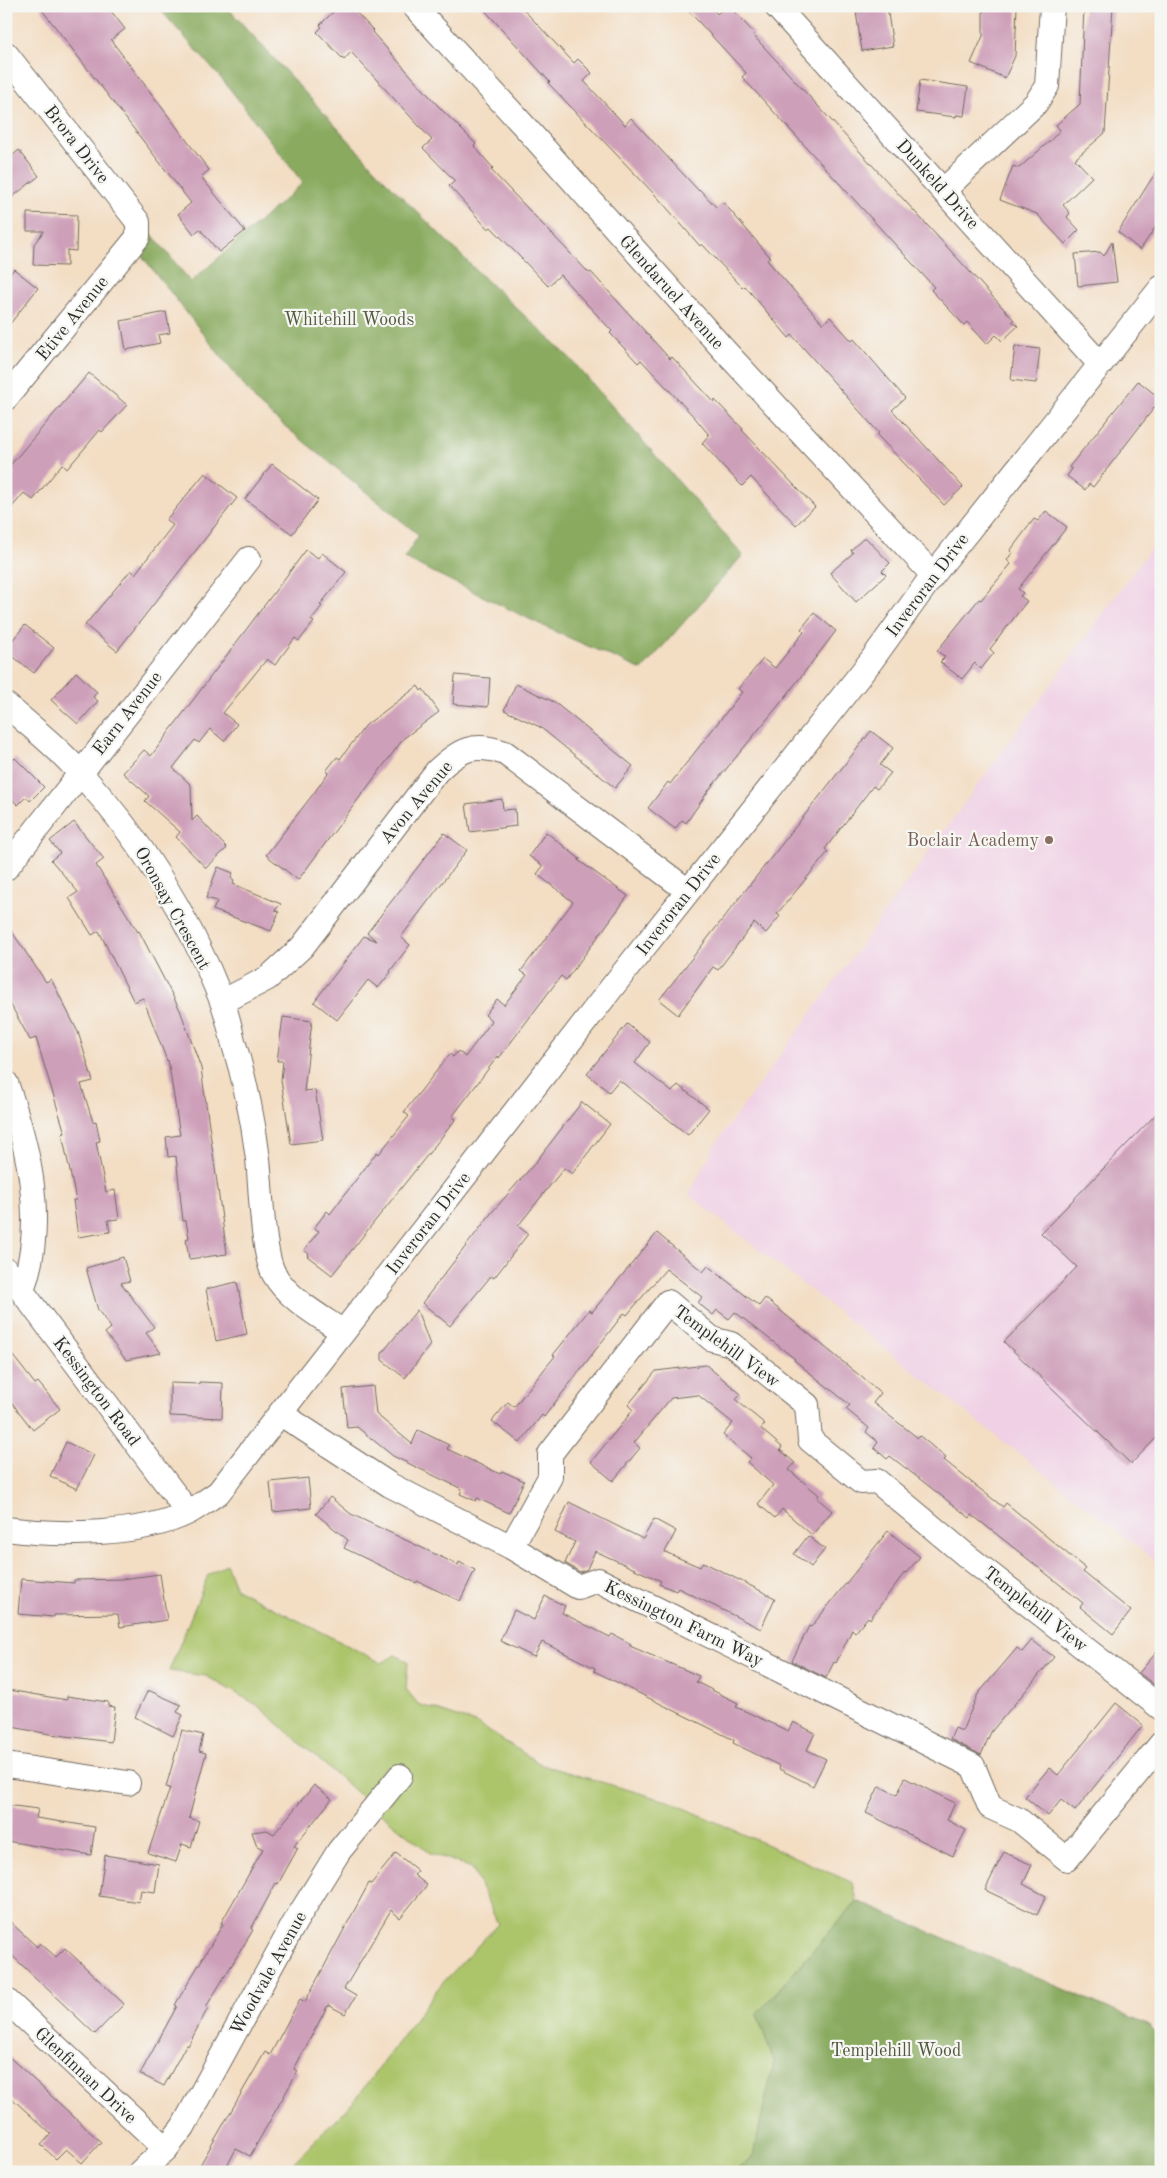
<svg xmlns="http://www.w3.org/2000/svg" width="1167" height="2178" font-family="'Old Standard TT',serif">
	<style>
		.built { fill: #f0d0e5 }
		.green { fill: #acc56b; stroke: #6c784b }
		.forest { fill: #89aa5f; stroke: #5a6a45 }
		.building { fill: #cd9fb9 }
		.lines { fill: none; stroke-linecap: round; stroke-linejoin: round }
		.street-casing { stroke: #716960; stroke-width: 26 }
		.street { stroke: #fff; stroke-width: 24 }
		.education-dot { fill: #8d6e63; stroke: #f6f6f2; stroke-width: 2 }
		.labels { text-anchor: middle; stroke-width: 4.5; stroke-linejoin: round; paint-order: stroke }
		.street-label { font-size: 18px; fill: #2b2b2b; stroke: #f6f6f2 }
		.park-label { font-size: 18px; fill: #52593e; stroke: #f6f6f2 }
		.education-label { font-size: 18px; fill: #785e54; stroke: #f6f6f2; text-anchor: end }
	</style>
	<rect width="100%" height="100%" fill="#f6f6f2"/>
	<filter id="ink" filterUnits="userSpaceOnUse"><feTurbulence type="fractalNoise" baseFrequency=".02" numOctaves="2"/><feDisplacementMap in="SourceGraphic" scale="10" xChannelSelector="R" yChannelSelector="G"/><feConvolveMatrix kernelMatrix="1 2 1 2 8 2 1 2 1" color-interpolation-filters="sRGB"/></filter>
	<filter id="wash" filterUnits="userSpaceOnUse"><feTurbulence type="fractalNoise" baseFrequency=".0096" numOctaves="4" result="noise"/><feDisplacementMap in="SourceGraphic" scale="20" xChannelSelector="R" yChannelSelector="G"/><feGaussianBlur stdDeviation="1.12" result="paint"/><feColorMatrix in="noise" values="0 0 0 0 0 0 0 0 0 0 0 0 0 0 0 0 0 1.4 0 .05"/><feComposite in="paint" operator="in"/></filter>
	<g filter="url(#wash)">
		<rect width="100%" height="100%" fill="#f3ddc3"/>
		<!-- built -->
		<path class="built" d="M1161 534V1565L689 1195 714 1146Z"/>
		<!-- green -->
		<path class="green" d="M226 1564 236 1589 382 1663 395 1655 408 1661 406 1689 418 1704 476 1723 542 1765 671 1802 853 1883 857 1901 757 2014 774 2062 753 2157 735 2172H284L355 2100 438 1988 498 1924 472 1868 430 1853 373 1807 257 1705 206 1676 169 1671 208 1575Z"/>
		<!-- forest -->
		<path class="forest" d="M157 6H226L384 179 480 274 569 357 743 555 642 670 556 632 404 558 419 535 260 406 138 251 151 233 191 282 303 183 226 84Z
			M857 1901 1150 2026 1161 2040V2172H735L753 2157 774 2062 757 2014Z"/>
		<g id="blocks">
			<!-- building -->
			<path class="building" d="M39 6H107L125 29 111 40 209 170 201 177 245 231 219 252 200 229 194 234 178 214 191 203Z
				M339 6H350L374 31 372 32 440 108 476 144 474 146 493 168 491 170 589 273 591 272 670 359 672 357 714 402 715 400 743 429 742 430 815 507 796 525 751 477 742 486 722 465 702 443 709 435 696 419 641 360 638 363 610 333 612 331 560 275 548 286 491 227 488 229 449 186 455 181 423 148 432 140 351 52 344 60 317 32 322 27 320 25Z
				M481 6H520L574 63 578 59 592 73 584 81 625 125 631 118 699 191 700 190 717 208 723 202 770 257 767 260 823 324 830 317 852 341 854 339 905 398 892 410 963 487 944 505 877 435 879 433 792 335 789 338 745 286 743 288 702 244 700 246 660 200 548 83 550 82Z
				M684 6H711L717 14 726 6H729L755 34 753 35 1014 320 1012 321 1018 326 1002 341 996 335 987 344 967 322 964 325 931 290 934 287 742 77 746 73Z
				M983 6H1017L1015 56 1005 78 971 63 983 36Z
				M1084 6H1113L1105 133 1075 159 1092 177 1063 205 1070 213 1067 217 1079 230 1065 244 1037 214 1000 200 1013 166 1019 168 1051 140 1060 130 1056 125 1080 104Z
				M887 7 893 46 862 51 856 12Z
				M920 80 968 87 964 116 956 115V117L916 112Z
				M19 150 39 176 6 202V161Z
				M1161 164V219L1140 250 1118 232Z
				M27 213 77 215 76 251 67 250V266L33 265 34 244 44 231H27Z
				M1112 242 1117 282 1078 286 1075 254 1100 252 1104 256Z
				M14 269 38 288 6 329V279Z
				M166 312 170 333 158 335 160 343 126 350 121 321Z
				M1015 346 1040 349 1036 383 1011 380Z
				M89 373 127 405 102 432 100 430 67 469 62 464 33 500 24 493 6 514V470Z
				M1138 381 1161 399 1093 487 1089 484 1085 490 1067 476 1072 469 1069 467Z
				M272 464 318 500 292 534 245 499Z
				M205 473 237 498 117 651 85 625 131 570 135 574 173 525 166 520Z
				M1046 511 1067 527 1018 589 1023 593 1020 596 1027 601 990 649 994 653 981 669 975 663 962 679 940 662 945 657 937 651 979 599 981 600 1011 564 1007 560 1012 553 1010 551 1034 519 1038 521Z
				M865 537 890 563 882 571 886 575 856 602 830 573 853 553 851 550Z
				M306 550 318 558 322 553 346 572 320 605 322 606 311 620 314 622 299 641 295 638 275 665 267 659 223 713 237 724 224 741 210 729 199 743 195 740 173 768 191 785 192 821 197 816 227 848 206 868 176 837 180 832 145 801 149 796 123 773 144 750 151 756Z
				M814 613 836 631 783 700 709 790 686 823 682 820 675 829 648 808 668 782 670 784 742 692 738 689 763 659 775 668 804 632 801 629Z
				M25 625 54 648 34 673 6 651V648Z
				M76 672 97 692 93 697 98 701 78 724 51 700Z
				M455 675 490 678 488 707 453 704Z
				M516 684 554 702 633 766 615 788 540 727 504 710Z
				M418 686 421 691 423 689 439 712 404 738 298 880 266 855 314 793 328 773 326 771 337 757 340 759 366 725Z
				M871 731 893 748 880 765 891 773 877 789 873 786 825 849 828 852 777 914 780 916 766 933 754 923 718 970 713 967 678 1015 659 1000Z
				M15 758 44 787 30 801 26 797 18 805 6 794V766Z
				M502 799 503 810 515 809 516 826 470 832 466 804Z
				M74 822 104 859 96 865 138 932 139 931 180 1010 201 1068 227 1254 189 1259 186 1239 189 1238 186 1221H183L176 1156 168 1157 166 1137 180 1135 168 1060 167 1061 143 998 134 1002 99 931 92 935 69 898 78 892 51 860 60 853 50 841Z
				M546 832 580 859 578 860 628 896 566 980 561 976 499 1058 498 1056 452 1117 456 1119 332 1275 307 1256 309 1254 304 1250 319 1231 314 1228 327 1211 330 1214 377 1152 379 1154 409 1116 404 1112 450 1054 453 1057 458 1051 465 1057 492 1021 485 1015 497 999 504 1005 527 975 521 971 573 902 537 874 543 866 529 856Z
				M444 833 467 850 401 937 410 945 390 971 391 972 378 988 368 980 337 1020 314 1002 364 936 377 941 367 933Z
				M218 867 233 873 231 878 234 880 233 884 281 904 275 910 279 912 271 931 213 910 217 901 206 898Z
				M6 923 46 982 51 979 78 1032 93 1081 81 1084 93 1122 96 1121 100 1141 96 1142 106 1192 115 1190 119 1219 108 1220 110 1232 78 1237 73 1200H76L62 1134 65 1133 36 1038 30 1040 6 996Z
				M283 1017 312 1021 304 1091 315 1090 323 1140 291 1144 281 1080 283 1061H277Z
				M627 1024 650 1042 635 1063 672 1092 678 1085 709 1109 688 1135 619 1080 609 1092 587 1074Z
				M582 1102 610 1124 572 1174 564 1168 518 1226 528 1234 494 1278 491 1276 450 1326 422 1303 493 1211 535 1163Z
				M1161 1109V1433L1131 1464 1004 1342 1077 1267 1041 1233Z
				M657 1233 703 1272 708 1266 759 1306 765 1298 881 1393 873 1403 918 1438 920 1436 946 1458 944 1460 971 1482 1003 1507 1006 1503 1086 1569 1083 1572 1131 1611 1113 1634 1080 1607 1083 1603 1004 1540 972 1515 970 1518 890 1456 887 1459 874 1448 878 1442 866 1432 869 1428 846 1409 850 1405 794 1360 795 1359 735 1312 729 1319 717 1310 713 1315 698 1303 702 1297 666 1269 627 1315 624 1313 544 1417 542 1415 520 1443 492 1421 508 1402 514 1407 555 1356 553 1355 589 1310 592 1312Z
				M123 1257 130 1281 121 1283 154 1327 146 1333 161 1353 126 1360 105 1333 111 1328 98 1310 86 1268Z
				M237 1282 247 1334 216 1341 206 1289Z
				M417 1310 430 1345 405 1378 382 1360V1353Z
				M6 1347 35 1384 38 1382 60 1409 33 1430 6 1395Z
				M706 1365 741 1394 736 1400 765 1424 761 1429 782 1447 780 1450 795 1463 789 1470 819 1495 817 1498 832 1511 812 1535 782 1509 775 1518 758 1504 773 1485 747 1462 751 1458 723 1435 733 1423 698 1395 671 1398 634 1443 640 1448 613 1481 591 1462 633 1410 628 1405 656 1371Z
				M199 1382 223 1383 222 1418 170 1416V1383L199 1384Z
				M373 1386 376 1414 412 1444 418 1430 449 1445 447 1449 500 1474 502 1471 524 1481 509 1513 477 1498 476 1501 460 1494 462 1489 393 1456 357 1427 347 1428 343 1389Z
				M66 1442 94 1455 77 1489 50 1476Z
				M308 1478 311 1508 273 1512 270 1482Z
				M330 1497 351 1514 458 1565 459 1562 475 1570 460 1601 417 1581 416 1583 344 1548 348 1540 316 1514Z
				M569 1502 643 1539 654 1519 676 1531 665 1552 700 1567 703 1562 775 1598 761 1629 678 1588 676 1591 659 1584 661 1581 595 1551 587 1569 580 1572 565 1563 575 1542 555 1532Z
				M888 1531 920 1557 906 1573 905 1572 870 1619 868 1617 855 1633 852 1630 836 1663 834 1662 826 1678 792 1661 809 1626 811 1627Z
				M808 1536 825 1549 811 1567 794 1554Z
				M160 1574 167 1620 120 1627 118 1614 54 1615V1617L18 1614 21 1579 74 1583V1580L121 1579Z
				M545 1596 565 1606 562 1613 610 1637 612 1634 631 1644 630 1646 699 1676 696 1682 738 1703 736 1707 788 1731 793 1722 815 1733 807 1750 826 1759 813 1786 779 1769 780 1766 733 1743 734 1740 594 1671 595 1668 542 1642 534 1657 500 1641 514 1610 534 1620Z
				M1032 1640 1054 1657 991 1732 981 1755 950 1739 955 1728 962 1731 978 1694 1017 1648 1022 1652Z
				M1161 1647V1690L1139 1673Z
				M8 1690 67 1700V1696L108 1702V1706L115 1707 111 1742 50 1734 6 1726Z
				M148 1690 181 1705 177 1712 183 1715 173 1736 135 1717Z
				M1116 1703 1143 1725 1075 1811 1061 1800 1048 1816 1025 1797 1049 1768 1058 1775Z
				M182 1730 203 1735 199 1751 206 1753 189 1818 199 1821 191 1847 182 1844 176 1862 148 1853 170 1788 166 1787Z
				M905 1778 955 1803 947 1820 966 1830 953 1856 866 1813 879 1786 897 1795Z
				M314 1785 332 1799 294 1846 298 1848 278 1884 276 1883 251 1929 253 1930 206 2007 208 2008 188 2046 186 2045 164 2086 140 2074 177 2006 175 2005 223 1924 221 1923 263 1849 257 1846 252 1832 267 1830 274 1834Z
				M6 1805 38 1809 36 1818 95 1827 91 1855 6 1841Z
				M1004 1852 1032 1865 1023 1884 1046 1896 1037 1915 985 1890Z
				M396 1853 418 1871 414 1875 427 1885 400 1918 391 1910 344 1989 356 1996 345 2014 328 2005 294 2069 298 2071 250 2156 236 2149 224 2172H196L265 2052 270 2055 300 1999 305 2002 369 1883 371 1884Z
				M105 1855 159 1864 155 1892 141 1890 139 1902 99 1896Z
				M6 1918 37 1947 40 1943 56 1957 65 1948 124 2004 95 2034 6 1950Z
				M6 2054 101 2142 82 2163 66 2149 56 2159 41 2145 51 2134 6 2093Z"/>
		</g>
	</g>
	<g filter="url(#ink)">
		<use href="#blocks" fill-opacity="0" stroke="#716960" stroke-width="1"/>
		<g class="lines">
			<!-- street casing -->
			<g class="street-casing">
				<path id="street" d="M414 6 525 127 724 350 933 575
					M776 6 1099 363
					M6 54 138 222V237L6 398
					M944 190 1036 103 1047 86 1052 6
					M6 705C32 727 59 749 81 774 141 839 189 918 222 1001 227 1014 230 1028 233 1041 245 1080 253 1119 258 1159 261 1187 262 1252 274 1274 288 1299 320 1316 343 1332
					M6 868 249 559
					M222 1002 268 978 302 947 437 771C460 749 474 742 505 753L688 891
					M6 1083C29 1148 47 1223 22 1290
					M6 1270 188 1512
					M281 1414 390 1485 511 1547 578 1587 598 1580 973 1766 990 1807 1019 1820 1067 1859 1161 1744
					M6 1529C58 1536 142 1536 189 1512 199 1507 208 1499 218 1493L613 986 871 661 933 575 1161 288
					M511 1547 550 1477V1454L668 1302 712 1339 731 1344 807 1405 810 1440 861 1482 877 1481 968 1557 1161 1708
					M6 1765 128 1783
					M6 2000 166 2149
					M140 2172 166 2149 183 2127 295 1922 339 1851 400 1776"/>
			</g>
			<!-- street -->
			<use href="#street" class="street"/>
		</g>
	</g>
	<!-- markers -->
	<circle class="education-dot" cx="1049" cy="840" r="5"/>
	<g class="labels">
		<!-- street labels -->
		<g class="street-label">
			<text transform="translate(77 144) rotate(52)" y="6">Brora Drive</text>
			<text transform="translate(938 184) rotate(48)" y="6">Dunkeld Drive</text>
			<text transform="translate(672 292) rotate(48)" y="6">Glendaruel Avenue</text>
			<text transform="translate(72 318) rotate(-51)" y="6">Etive Avenue</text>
			<text transform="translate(927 585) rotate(-53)" y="6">Inveroran Drive</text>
			<text transform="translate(127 713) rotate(-52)" y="6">Earn Avenue</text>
			<text transform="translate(416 802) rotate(-50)" y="6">Avon Avenue</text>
			<text transform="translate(678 904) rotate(-52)" y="6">Inveroran Drive</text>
			<text transform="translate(173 908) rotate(61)" y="6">Oronsay Crescent</text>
			<text transform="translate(428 1223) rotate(-52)" y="6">Inveroran Drive</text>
			<text transform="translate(727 1346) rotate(36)" y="6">Templehill View</text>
			<text transform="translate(97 1391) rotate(53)" y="6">Kessington Road</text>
			<text transform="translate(1036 1609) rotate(38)" y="6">Templehill View</text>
			<text transform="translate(684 1623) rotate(26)" y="6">Kessington Farm Way</text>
			<text transform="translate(268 1973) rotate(-61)" y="6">Woodvale Avenue</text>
			<text transform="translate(86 2075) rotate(43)" y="6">Glenfinnan Drive</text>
		</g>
		<!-- park labels -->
		<g class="park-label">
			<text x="349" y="325">Whitehill Woods</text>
			<text x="896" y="2056">Templehill Wood</text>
		</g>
		<!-- education labels -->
		<g class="education-label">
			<text x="1039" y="846">Boclair Academy</text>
		</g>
	</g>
	<!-- margin -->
	<rect width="1167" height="2178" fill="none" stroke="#f6f6f2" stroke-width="25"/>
</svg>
